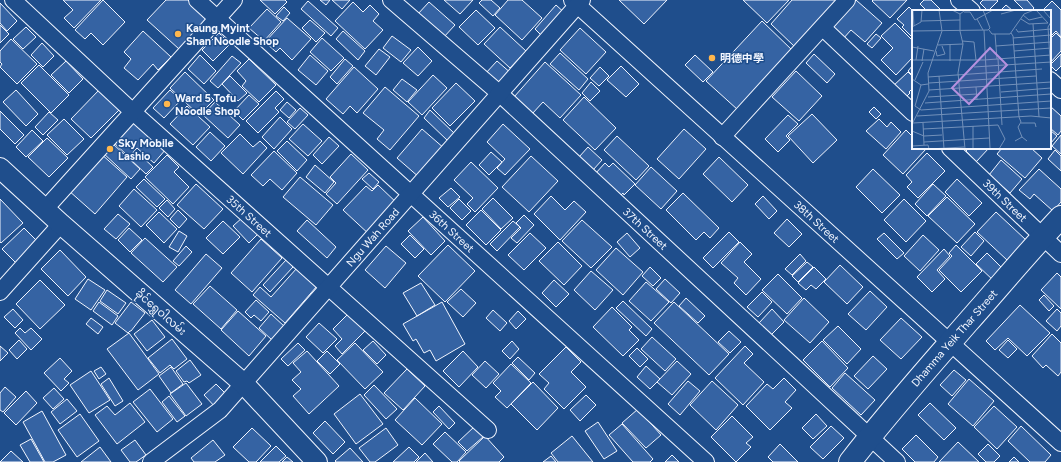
<svg xmlns="http://www.w3.org/2000/svg" width="1061" height="462" font-family="Figtree,'Noto Sans SC','Noto Sans Myanmar',sans-serif">
	<style>
		.building { fill: #3563a3; stroke: #f2f6ff }
		.lines { fill: none; stroke-linecap: round; stroke-linejoin: round }
		.minor-casing { stroke: #f2f6ff; stroke-width: 18 }
		.tertiary-casing { stroke: #f2f6ff; stroke-width: 22 }
		.secondary-casing { stroke: #f2f6ff; stroke-width: 24 }
		.minor { stroke: #1f4e8c; stroke-width: 16 }
		.tertiary { stroke: #1f4e8c; stroke-width: 20 }
		.secondary { stroke: #1f4e8c; stroke-width: 22 }
		.poi-dot { fill: #ffb74d; stroke: #1f4e8c; stroke-width: 1.5 }
		.labels { text-anchor: middle; stroke-width: 3; stroke-linejoin: round; paint-order: stroke }
		.poi-label { font-size: 11px; font-weight: bold; fill: #f2f6ff; stroke: #1f4e8c; text-anchor: start }
		.street-label { font-size: 11px; fill: #f2f6ff; stroke: #1f4e8c }
		.inset-road { fill: none; stroke: #7391ba; stroke-width: 1 }
		.view { fill: #b691df; fill-opacity: 0.15; stroke: #b691df; stroke-width: 2 }
		.inset-edge { fill: none; stroke: #f2f6ff; stroke-width: 2 }
	</style>
	<rect width="100%" height="100%" fill="#1f4e8c"/>
	<!-- building -->
	<path class="building" d="M63 0H101L74 28 64 18 73 10Z
		M103 0 125 22 103 45 91 33 85 39 75 30Z
		M166 0H188L208 18 179 49 147 20Z
		M260 0H285L287 2 275 14Z
		M320 0H330L326 5Z
		M332 0H350L342 9Z
		M444 0H473L460 14Z
		M482 0H491L500 8 493 16 479 3Z
		M508 0H522L542 18 522 40 495 15Z
		M619 0H667L644 24Z
		M743 0H789L767 23Z
		M792 0H838L795 47 771 24Z
		M856 0 882 23 865 42 851 30 842 40 831 30Z
		M873 0H907L890 18 872 1Z
		M924 0H931L942 11H927L920 4Z
		M983 0H997L998 1 988 11 980 3Z
		M1014 0H1027L1034 8 1031 11H1025Z
		M308 1 338 28 331 36 301 9Z
		M1052 1 1061 10V37L1056 31 1050 37V11H1042Z
		M353 2 363 12 370 5 379 14 373 21 383 30 365 49 335 21Z
		M429 2 455 25 443 38 417 15Z
		M0 3 17 21 7 31 0 23Z
		M556 5 567 15 545 39 535 29Z
		M1006 5 1013 11H1000Z
		M284 7 290 13 283 21 276 16Z
		M909 7 913 11V38L902 27 904 25 897 19Z
		M267 9 281 22 264 41 249 28Z
		M476 10 495 28 478 45 459 27Z
		M287 18 311 39 292 60 280 48 276 52 265 42Z
		M310 20 325 33 316 42 302 28Z
		M762 21 793 51 738 110 706 81Z
		M895 23 913 41V57L896 75 881 60 893 48 881 36Z
		M0 25 9 34 0 43Z
		M26 27 36 37 23 49 13 39Z
		M500 27 526 51 510 68 484 44Z
		M580 28 606 52 586 74 560 50Z
		M143 31 171 57 158 70 153 64 138 80 124 68 131 59 124 52Z
		M343 31 365 51 358 60 336 39Z
		M219 33 230 44 213 61 202 50Z
		M1056 33 1061 38V51L1050 63V39Z
		M876 34 881 38 872 48 867 44Z
		M392 36 411 50 401 62 383 48Z
		M322 38 344 58 331 71 310 52Z
		M11 39 37 64 17 84 0 67 2 64 0 62V51Z
		M42 43 54 56 43 67 31 55Z
		M418 47 432 61 418 76 403 63Z
		M379 49 390 57 376 75 365 66Z
		M560 53 588 79 579 90 550 64Z
		M814 54 835 74 827 83 806 63Z
		M1061 54V66L1056 71 1050 65Z
		M200 55 216 71 204 84 188 69Z
		M310 55 328 71 316 85 298 70Z
		M695 55 713 72 703 82 685 65Z
		M232 56 241 63 218 88 210 81Z
		M249 59 276 85 259 102 242 86 246 81 237 71Z
		M345 59 353 66 337 84 330 77Z
		M66 61 83 79 69 93 51 75Z
		M497 61 512 74 500 87 485 74Z
		M545 62 581 95 560 118 543 102 532 114 514 97Z
		M39 65 69 95 51 113 21 83Z
		M913 65V76L908 71Z
		M621 66 639 84 626 97 607 80Z
		M354 67 378 89 357 113 350 106 343 114 326 99Z
		M600 67 609 76 599 86 590 78Z
		M796 71 822 96 799 121 772 97Z
		M185 72 214 100 199 115 170 88Z
		M908 72 913 77V88L909 92 910 93 904 99 892 87Z
		M433 75 447 88 422 115 408 102Z
		M230 76 247 93 238 101 222 84Z
		M402 79 417 90 407 102 393 90Z
		M591 82 600 91 590 101 582 93Z
		M456 83 475 101 450 126 432 108Z
		M385 87 419 116 390 150 377 139 384 130 363 113Z
		M100 89 120 109 91 138 71 119Z
		M16 90 38 114 26 126 3 102Z
		M170 90 181 100 164 118 153 108Z
		M276 91 284 99 275 108 279 112 258 133 246 121Z
		M249 95 259 104 243 120 234 111Z
		M584 97 616 128 595 150 563 120Z
		M215 102 240 125 228 138 203 115Z
		M287 102 296 110 289 118 280 110Z
		M187 106 210 127 193 145 170 124Z
		M1050 106 1061 116V131L1058 135 1050 128Z
		M874 107 881 114 876 119 869 112Z
		M300 108 308 115 295 129 287 122Z
		M430 110 455 134 448 141 424 118Z
		M0 111 24 135 15 144 0 129Z
		M49 112 58 120 43 135 35 127Z
		M812 114 837 140 813 163 788 136Z
		M788 115 798 124 786 136 790 140 778 152 765 139Z
		M280 117 292 129 274 149 262 137Z
		M64 119 84 139 67 155 47 135Z
		M132 119 166 149 154 163 137 148 129 157 112 141Z
		M879 119 887 127 891 122 901 132 886 149 866 131Z
		M303 124 322 141 308 156 289 139Z
		M503 124 530 149 505 175 497 168 505 159 487 142Z
		M422 129 445 149 420 178 397 158Z
		M684 129 706 149 679 179 657 159Z
		M32 130 43 141 26 157 16 147Z
		M906 130 913 137V148H925L926 149 903 174 883 155Z
		M1050 130 1057 136 1050 144Z
		M210 132 225 146 211 161 196 147Z
		M240 134 253 147 260 141 267 148 243 174 221 153Z
		M1061 135V154L1052 146Z
		M617 136 649 166 636 180 604 150Z
		M329 137 339 146 322 164 313 155Z
		M47 138 68 158 49 177 28 157Z
		M287 141 307 160 297 171 277 151Z
		M112 143 140 169 131 179 102 152Z
		M588 147 602 160 593 170 579 157Z
		M969 148H989L976 162 966 151Z
		M1002 148H1031L1042 158 1025 178 997 154Z
		M1055 150 1061 156V171L1048 159Z
		M274 151 297 173 282 190 270 179 263 186 251 175Z
		M137 152 153 167 146 174 130 159Z
		M491 152 502 162 489 175 479 165Z
		M100 153 127 177 95 214 68 190Z
		M927 153 945 171 918 198 907 187 912 182 906 175Z
		M351 154 368 170 337 204 326 194 336 183 330 177Z
		M167 155 179 167 174 172 189 187 173 204 145 177Z
		M531 156 558 181 529 212 502 187Z
		M719 157 748 185 732 202 703 174Z
		M1001 160 1022 179 1010 193 989 175Z
		M471 162 498 188 475 212 467 204 473 198 454 180Z
		M605 163 609 167 613 163 635 184 624 195 623 193 619 197 595 174Z
		M315 165 334 182 325 193 306 177Z
		M651 167 677 191 661 209 635 185Z
		M873 169 900 195 882 213 856 187Z
		M1039 169 1061 189V202L1053 211 1034 194 1030 199 1019 190Z
		M369 173 379 182 373 189 362 179Z
		M300 177 333 205 316 225 283 197Z
		M144 179 165 199 157 207 136 187Z
		M957 179 982 203 969 216 945 192Z
		M196 184 223 209 204 229 177 205Z
		M933 184 946 196 927 216 915 204Z
		M378 185 400 206 371 236 343 210 366 186 372 191Z
		M451 188 460 197 448 207 439 198Z
		M134 189 157 210 141 227 119 206Z
		M683 193 719 228 710 238 704 232 696 240 666 210Z
		M551 196 565 210 574 201 586 212 560 240 534 214Z
		M763 196 777 211 769 219 755 204Z
		M947 197 975 224 957 243 928 216Z
		M493 198 513 218 501 229 482 209Z
		M0 199 23 223 1 243 0 242Z
		M459 199 471 211 462 220 450 208Z
		M904 199 926 221 906 242 884 220Z
		M167 200 175 209 168 217 159 208Z
		M178 210 187 219 179 228 170 219Z
		M481 210 501 230 486 245 466 225Z
		M159 212 177 229 164 243 146 225Z
		M996 212 1026 240 1007 260 977 232Z
		M118 214 130 224 116 239 104 229Z
		M524 215 534 225 517 243 511 238 521 228 516 223Z
		M243 217 258 234 249 243 233 226Z
		M423 217 445 241 431 255 408 231Z
		M787 219 802 234 789 247 774 233Z
		M307 220 336 247 327 258 297 231Z
		M582 220 612 247 591 268 562 241Z
		M223 221 240 237 223 254 206 238Z
		M513 221 520 227 497 251 490 244Z
		M24 228 38 242 16 263 2 249Z
		M129 228 142 240 130 252 118 240Z
		M179 231 187 236 178 252 169 247Z
		M729 232 739 242 713 268 703 258Z
		M975 232 984 241 971 256 961 247Z
		M530 233 546 248 524 270 508 255Z
		M627 233 640 248 630 257 617 242Z
		M884 233 904 253 897 259 877 239Z
		M410 235 424 249 415 258 401 244Z
		M923 235 939 250 920 271 904 256Z
		M145 238 177 267 163 282 131 253Z
		M261 239 282 258 252 292 231 273Z
		M558 242 582 266 564 285 539 261Z
		M740 242 752 254 744 262 761 279 746 295 734 283 738 278 721 263Z
		M448 245 475 271 445 302 418 276Z
		M956 245 982 271 961 292 939 270 952 256 949 253Z
		M186 246 192 252 179 266 173 261Z
		M386 246 406 263 385 288 365 270Z
		M616 248 643 272 623 295 596 270Z
		M944 249 950 256 937 270 945 279 932 292 917 277Z
		M60 250 86 277 68 296 41 269Z
		M987 253 1005 271 995 282 976 264Z
		M206 254 222 268 191 304 175 290Z
		M800 254 806 261 792 275 785 269Z
		M286 260 293 267 270 292 263 285Z
		M807 262 813 267 798 282 792 276Z
		M840 265 863 287 847 304 824 282Z
		M650 267 661 278 653 286 642 276Z
		M814 267 826 279 816 289 811 285 806 290 798 283Z
		M297 268 317 286 285 323 253 295 260 287 271 297Z
		M591 271 613 290 595 310 574 290Z
		M1057 273 1061 277V309L1041 290Z
		M778 274 802 298 787 314 762 290Z
		M88 279 105 290 91 310 75 299Z
		M665 279 680 293 671 303 656 289Z
		M40 280 65 305 40 329 16 304Z
		M554 280 569 294 556 307 542 293Z
		M646 282 669 302 651 321 629 301Z
		M421 283 435 305 417 316 403 293Z
		M210 286 237 310 221 329 193 304Z
		M461 289 476 303 463 317 447 302Z
		M107 290 126 303 118 314 100 301Z
		M870 291 887 307 866 330 848 314Z
		M762 292 772 302 758 317 747 307Z
		M1044 295 1054 306 1049 311 1039 300Z
		M686 298 705 316 698 323 679 306Z
		M804 298 829 322 810 343 784 320Z
		M256 300 269 312 261 321 254 315 251 318 245 312Z
		M623 301 652 329 646 336 616 308Z
		M99 302 118 316 112 325 93 311Z
		M131 302 145 313 131 331H130L128 333 115 323Z
		M442 302 465 344 436 361 430 350 424 353 416 339 413 341 403 324Z
		M674 302 729 354 709 375 654 323Z
		M1020 305 1050 333 1027 356 1008 338 995 350 986 341Z
		M612 307 632 327 629 330 639 340 623 356 593 327Z
		M13 309 23 320 15 328 4 317Z
		M772 309 784 322 771 335 759 323Z
		M1057 309 1061 313V326L1057 331 1046 321Z
		M493 310 507 323 500 331 486 318Z
		M238 311 266 336 249 356 221 330Z
		M518 311 526 319 516 329 509 321Z
		M350 312 367 329 342 354 335 346 342 339 333 329Z
		M271 314 285 327 272 340 259 328Z
		M91 318 103 327 98 334 86 324Z
		M901 318 922 337 901 359 880 340Z
		M152 320 165 337 147 351 134 334Z
		M319 323 337 339 323 353 306 337Z
		M838 326 861 349 847 364 823 340Z
		M20 328 25 333 31 328 42 339 31 350 15 333Z
		M729 331 741 342 730 353 718 342Z
		M129 333 159 374 138 390 107 349Z
		M1052 334 1061 343V372L1058 376 1046 365 1043 368 1032 356Z
		M652 337 676 359 665 371 641 349Z
		M172 339 187 359 174 369 170 365 160 373 148 358Z
		M19 340 27 349 17 359 9 350Z
		M1008 340 1017 349 1008 358 999 350Z
		M373 341 386 355 377 364 363 350Z
		M512 341 519 349 510 359 502 351Z
		M822 341 848 368 830 387 803 360Z
		M298 343 305 350 288 366 281 359Z
		M355 343 383 372 365 389 337 360Z
		M0 346 8 353 0 361Z
		M745 346 753 354 744 363 764 382 743 405 715 378Z
		M566 347 581 362 571 372 586 387 564 409 544 389 549 383 539 374Z
		M637 348 648 359 640 367 629 356Z
		M307 351 339 386 309 414 293 396 301 389 292 380 301 372 293 363Z
		M327 351 340 364 330 374 317 361Z
		M463 351 478 367 459 387 443 371Z
		M873 356 887 369 868 389 854 376Z
		M518 357 535 373 529 380 512 363Z
		M60 358 72 371 64 379 69 383 61 391 44 373Z
		M190 360 201 375 189 383 187 381 184 382 176 371Z
		M485 361 499 374 486 388 472 375Z
		M677 361 691 374 672 395 657 382Z
		M511 364 531 383 507 408 495 397 501 391 493 383Z
		M646 366 660 379 650 389 637 377Z
		M101 367 106 374 99 379 94 371Z
		M171 367 183 384 171 393 159 376Z
		M407 369 425 386 403 410 384 393Z
		M954 370 966 380 952 396 940 385Z
		M91 371 110 400 89 413 70 385Z
		M845 373 875 400 861 415 832 388Z
		M109 378 123 401 115 406 101 384Z
		M784 378 796 390 785 402 792 408 770 430 746 406 767 384 773 389Z
		M969 379 994 401 973 426 948 404Z
		M688 381 700 391 680 415 668 404Z
		M712 381 738 405 716 430 690 405Z
		M533 382 558 408 537 430 511 404Z
		M186 383 202 404 186 416 170 394Z
		M216 384 229 397 217 409 204 395Z
		M374 385 397 409 386 419 364 395Z
		M5 387 16 397 3 412 0 410V393Z
		M54 388 64 399 53 409 43 398Z
		M150 389 173 419 157 432 133 402Z
		M26 391 37 403 16 425 4 413Z
		M360 394 383 424 356 444 334 414Z
		M586 395 596 405 580 421 570 410Z
		M169 396 185 416 177 422 162 402Z
		M415 398 442 424 422 445 395 420Z
		M67 399 77 411 60 424 51 412Z
		M130 403 145 422 117 444 95 415 107 406 115 415Z
		M930 403 956 428 944 440 918 415Z
		M439 406 455 423 449 429 433 412Z
		M994 406 1017 427 997 449 974 427Z
		M638 409 661 435 646 448 622 423Z
		M42 411 66 455 53 462H45L23 422Z
		M80 414 99 441 77 457 58 430Z
		M816 414 827 426 813 439 802 428Z
		M732 416 753 437 746 443 751 447 736 462 711 437Z
		M325 421 345 442 333 454 313 433Z
		M598 422 617 451 604 459 585 431Z
		M622 424 653 459 650 462H633L609 435Z
		M475 426 484 436 467 451 458 442Z
		M831 426 844 438 823 459 810 447Z
		M1021 426 1051 455 1045 462H1030L1008 441Z
		M252 428 271 446 256 462H249L233 447Z
		M386 428 398 445 375 462H370L359 448Z
		M445 432 466 452 457 462H452L433 444Z
		M916 435 938 457 934 462H915L902 449Z
		M485 436 504 457 499 462H460L459 461Z
		M572 436 593 462H558L551 453Z
		M31 439 44 462H30L20 445Z
		M135 440 146 455 136 462H130L121 450Z
		M213 440 225 455 215 462H194L191 458Z
		M958 442 979 462H939Z
		M780 444 798 462H773L768 457Z
		M988 444 1000 456 994 462H986L978 454Z
		M276 446 286 456 279 462H260Z
		M100 447 111 462H81Z
		M409 447 419 457 414 462H393Z
		M350 448 363 462H336L335 461Z
		M11 451 23 462H0Z
		M425 453 433 462H416Z
		M672 455 679 462H665Z
		M551 456 556 462H543Z
		M287 457 293 462H282Z
		M1014 457 1019 462H1009Z"/>
	<g class="lines">
		<!-- minor casing -->
		<g class="minor-casing">
			<g id="minor">
				<path id="s1" d="M13 0 133 112 488 430"/>
				<path id="s2" d="M197 0 706 462"/>
				<path id="s3" d="M391 0 499 93 897 462"/>
				<path id="s4" d="M572 0 1061 443"/>
				<path d="M959 0 972 11"/>
				<path d="M823 28 913 113"/>
				<path d="M1050 80 1061 90"/>
				<path d="M722 137 847 0"/>
				<path id="s5" d="M950 148 1061 254"/>
				<path d="M45 209 234 0"/>
				<path d="M0 292 61 224"/>
				<path id="s6" d="M151 462 220 410 582 0"/>
			</g>
		</g>
		<!-- tertiary casing -->
		<g class="tertiary-casing">
			<path id="tertiary" d="M0 168 61 224 244 384 317 462"/>
		</g>
		<!-- secondary casing -->
		<g class="secondary-casing">
			<g id="secondary">
				<path id="s7" d="M850 462C887 414 928 368 968 322 999 287 1029 251 1061 217"/>
			</g>
		</g>
		<!-- minor -->
		<use href="#minor" class="minor"/>
		<!-- tertiary -->
		<use href="#tertiary" class="tertiary"/>
		<!-- secondary -->
		<use href="#secondary" class="secondary"/>
	</g>
	<!-- markers -->
	<g class="poi-dot">
		<circle cx="178" cy="34" r="4"/>
		<circle cx="712" cy="58" r="4"/>
		<circle cx="167" cy="104" r="4"/>
		<circle cx="110" cy="149" r="4"/>
	</g>
	<g class="labels">
		<!-- poi labels -->
		<g class="poi-label">
			<text x="186" y="32">Kaung Myint<tspan x="186" dy="13">Shan Noodle Shop</tspan></text>
			<text x="720" y="62">明德中學</text>
			<text x="175" y="102">Ward 5 Tofu<tspan x="175" dy="13">Noodle Shop</tspan></text>
			<text x="118" y="147">Sky Mobile<tspan x="118" dy="13">Lashio</tspan></text>
		</g>
		<!-- street labels -->
		<g class="street-label">
			<text dy="4" stroke="none"><textPath href="#s5" startOffset="76">39th Street</textPath></text>
			<text dy="4" stroke="none"><textPath href="#s1" startOffset="320">35th Street</textPath></text>
			<text dy="4" stroke="none"><textPath href="#s4" startOffset="330">38th Street</textPath></text>
			<text dy="4" stroke="none"><textPath href="#s3" startOffset="342">37th Street</textPath></text>
			<text dy="4" stroke="none"><textPath href="#s2" startOffset="344">36th Street</textPath></text>
			<text dy="4" stroke="none"><textPath href="#s6" startOffset="317">Ngu Wah Road</textPath></text>
			<text transform="translate(161 312) rotate(41)" y="4">ခိုင်ရွှေဝါလမ်း</text>
			<text dy="4" stroke="none"><textPath href="#s7" startOffset="162">Dhamma Yeik Thar Street</textPath></text>
		</g>
	</g>
	<!-- overview -->
	<g transform="translate(912 10)">
		<rect width="139" height="139" fill="#1f4e8c"/>
		<path class="inset-road" d="M1 0 2 16M40 0 48 4 52 1M124 0 136 13M131 0 139 9M52 2H58L63 10 81 0M48 4V21M89 4 104 0M111 5 117 10 130 7M65 9 71 20M109 9 117 14 136 13M9 11 48 10M139 12 136 17 139 66M121 14 127 107M0 17 9 12 10 0M104 19 106 22 139 19M72 20 78 138M77 20 80 24H98L112 4 122 0M0 21 76 20 78 18 71 0M48 21 51 34 46 63 53 139M99 23 101 26 107 107M83 24 85 49M101 28 139 25M50 31 62 32 64 50M26 35 51 34M84 36 139 32M0 37 22 41M24 41 25 46 33 44 30 36M102 41 139 38M86 49 90 115M0 50H72L139 45M4 50 6 36M10 51 12 39M38 51V35M62 57 139 52M27 66 32 139M16 67 130 59M0 69 9 75 16 74M3 70 11 52M17 73 124 66M9 75 3 96 9 100 139 91M64 77 65 90M17 80 139 72M89 82 139 78M16 87 65 84M13 93 139 84M5 106 139 98M107 107 109 112 106 117 110 127M1 113 119 106 139 108M11 113 12 135M109 113H123L124 117M0 114 17 81 16 63 30 21 27 0M11 119 86 115 93 129 87 139M0 121 12 126 30 125M103 131 110 127 115 131M12 132 77 128M0 136 16 135 17 139M17 139 52 137M61 139V116"/>
		<path class="view" d="M78 38 95 55 57 94 40 78Z"/>
		<rect width="139" height="139" class="inset-edge"/>
	</g>
</svg>
